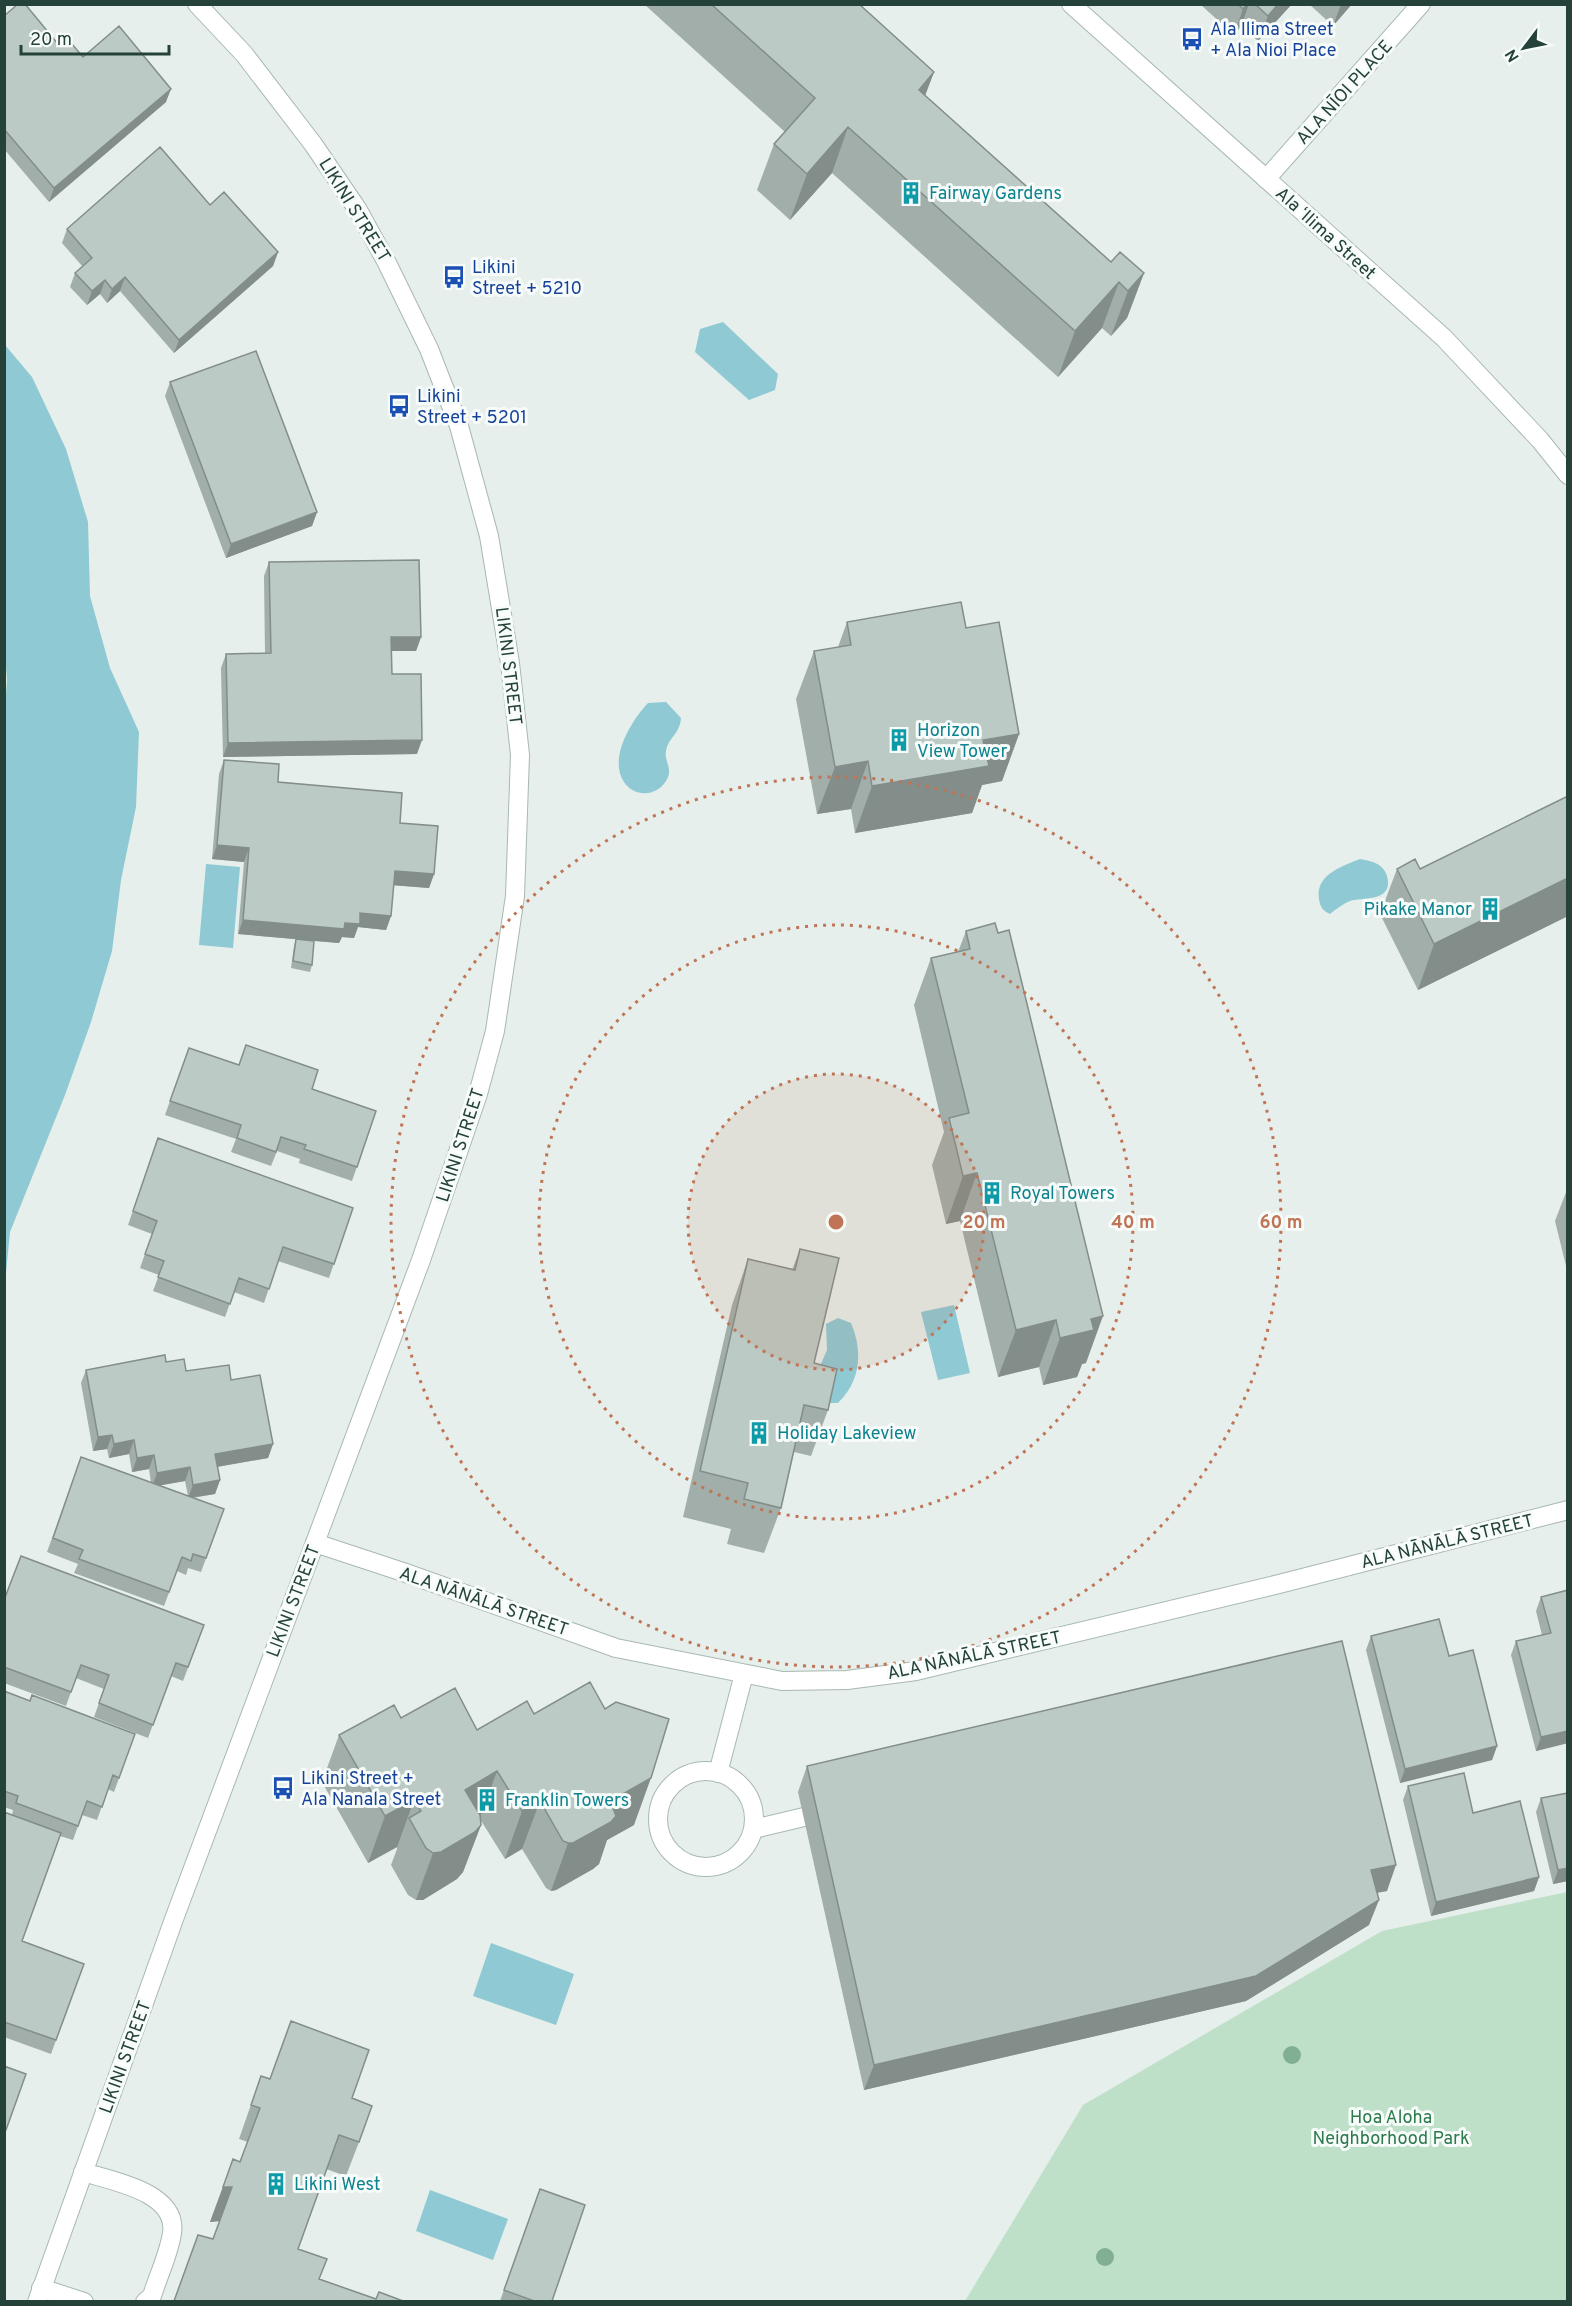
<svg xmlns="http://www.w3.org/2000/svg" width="1572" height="2306" font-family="Overpass,sans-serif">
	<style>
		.green { fill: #bfe0c8 }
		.water { fill: #8ec9d4 }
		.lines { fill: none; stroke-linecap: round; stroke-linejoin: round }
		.service-casing { stroke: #a8b8b2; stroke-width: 20 }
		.minor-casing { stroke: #a8b8b2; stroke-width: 20 }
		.tertiary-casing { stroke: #a8b8b2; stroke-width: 20 }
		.service { stroke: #fff; stroke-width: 18 }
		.minor { stroke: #fff; stroke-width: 18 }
		.tertiary { stroke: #fff; stroke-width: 18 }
		.tree { fill: #80af93 }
		.wall { fill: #a1aea9; fill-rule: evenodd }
		.shaded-wall { fill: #838d89 }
		.building { fill: #bbcac4; stroke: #838d89; stroke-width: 1.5 }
		.ring { fill: none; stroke: #c07456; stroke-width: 3; stroke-dasharray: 3 6 }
		.labels { text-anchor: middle; stroke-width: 6; stroke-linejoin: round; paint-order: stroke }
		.transit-label { font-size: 18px; fill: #164399; stroke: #f7fbf9; text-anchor: start }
		.street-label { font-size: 18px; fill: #24423a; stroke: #f7fbf9 }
		.culture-label { font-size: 18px; fill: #0d838f; stroke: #f7fbf9; text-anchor: start }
		.park-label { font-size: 18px; fill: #2d7a4b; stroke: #f7fbf9 }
		.centre { fill: #c07456; stroke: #f7fbf9; stroke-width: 3 }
		.ring-label { font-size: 18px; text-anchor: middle; font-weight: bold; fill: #c07456; stroke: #f7fbf9; stroke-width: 6; stroke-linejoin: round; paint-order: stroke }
	</style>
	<rect width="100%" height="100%" fill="#e6efeb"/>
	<!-- green -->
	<path class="green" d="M1567 1892V2301H965L1083 2105 1382 1931Z"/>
	<!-- water -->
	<path class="water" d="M723 322 778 374 775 390 749 400 695 352 700 329Z
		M5 345 32 377 66 449 88 522 90 596 110 668 139 732 136 807 121 880 112 951 91 1022 65 1095 10 1232 5 1283 4 723 7 680 4 640Z
		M666 702 681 718C680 734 668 738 666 751 664 760 672 768 668 777 661 795 636 800 624 782 608 758 632 720 648 703Z
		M1360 859C1371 861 1383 863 1387 876 1394 902 1364 897 1350 901 1343 904 1336 909 1330 914 1323 911 1320 907 1319 899 1315 875 1342 866 1360 859Z
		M206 864 240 867 233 948 199 945Z
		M954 1305 970 1373 938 1380 921 1312Z
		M838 1318 851 1323C863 1351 861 1381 838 1403H827L817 1373 827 1350 826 1324Z
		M491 1943 574 1974 556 2025 473 1996Z
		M430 2190 508 2219 493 2260 416 2231Z"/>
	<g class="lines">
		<!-- service casing -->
		<g class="service-casing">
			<path id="service" d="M658 1819a48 48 0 1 1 96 0a48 48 0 1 1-96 0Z
				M718 1773 744 1674
				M754 1829 804 1817
				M83 2172C112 2181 178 2192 172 2233 169 2254 158 2276 152 2296L145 2302
				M41 2288 84 2302"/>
		</g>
		<!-- minor casing -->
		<g class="minor-casing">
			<path id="minor" d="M1266 179 1421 4
				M315 1543 403 1572 616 1648 782 1681 847 1680 916 1671 1279 1584 1568 1510"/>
		</g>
		<!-- tertiary casing -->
		<g class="tertiary-casing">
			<path id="tertiary" d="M1071 4 1444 338 1540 440 1568 475
				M37 2302 174 1919 421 1260 478 1094 495 1031 515 896 520 755 510 663 489 536 459 426 429 349 387 263 358 210 313 144 244 54 197 4"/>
		</g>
		<!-- service -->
		<use href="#service" class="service"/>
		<!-- minor -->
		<use href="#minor" class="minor"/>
		<!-- tertiary -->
		<use href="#tertiary" class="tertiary"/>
	</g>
	<!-- trees -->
	<g class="tree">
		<circle cx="1292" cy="2055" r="9"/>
		<circle cx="1105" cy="2257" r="9"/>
	</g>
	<!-- wall -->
	<path class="wall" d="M644 4H859L934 72 925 95 1111 262 1144 273 1127 318 1111 336 1102 328 1058 377 832 173 790 220 757 190 774 144 785 132Z
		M1200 4H1292L1258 41 1241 26 1234 35Z
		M1309 4H1352L1333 26Z
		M4 16 83 57 166 102 49 202 4 149Z
		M210 205 278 252 273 266 174 353 120 291 107 303 100 294 87 305 70 287 75 273 83 267 62 243 67 229Z
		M170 382 317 512 312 526 226 558 165 396Z
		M269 562 421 637 416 651H391L392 674 417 754 223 757 221 668 226 654H265L264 576Z
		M847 622 1019 734 1002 781 982 785 972 813 855 833 851 809 817 814 796 699 814 651 838 647Z
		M224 760 278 782 400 823 434 874 429 888 393 885 391 916 386 930 358 927 354 938 342 937 339 943 314 941 312 965 310 972 291 968 294 946 296 939 238 934 244 862 212 859 219 774Z
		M1568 796V916L1418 990 1380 914 1397 869H1420Z
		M966 931 1086 1363 1082 1364 1077 1377 1043 1385 1039 1367 998 1377 960 1221 946 1224 932 1165 944 1132 914 1005 931 958 958 952Z
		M189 1048 376 1111 352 1181 299 1163 300 1159 277 1151 271 1166 231 1152 236 1139 165 1115Z
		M158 1138 353 1208 329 1278 278 1261 264 1303 234 1292 225 1317 153 1291 159 1275 140 1268 152 1234 128 1225Z
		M1568 1187V1274L1555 1221Z
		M800 1249 814 1363 828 1410 811 1456 794 1452 781 1508 764 1553 727 1544 731 1529 683 1517 732 1305 748 1259 792 1270Z
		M166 1362 186 1371 231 1380 273 1444 268 1458 217 1467 220 1480 215 1494 193 1498 224 1509 201 1572 188 1568 186 1575 177 1571 164 1606 74 1573 78 1564 47 1552 81 1457 151 1483 149 1469 132 1472 129 1454 109 1458 107 1449 93 1451 81 1383 86 1370ZM185 1481 188 1496 159 1485Z
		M1568 1590V1743L1536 1751 1511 1655 1516 1641 1542 1635 1536 1611 1541 1597Z
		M4 1600 204 1625 183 1681 171 1676 148 1738 94 1717 104 1689 76 1678 66 1706 4 1683Z
		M1371 1636 1449 1656 1497 1746 1492 1760 1400 1783 1366 1650Z
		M4 1691 30 1701 135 1734 114 1792 108 1789 97 1820 82 1815 73 1840 60 1836 22 1941 84 1964 51 2054 4 2037V1812L12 1815 13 1810 4 1807Z
		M534 1714 634 1825 607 1840 599 1864 593 1869 556 1890 551 1891 546 1888 522 1849 505 1859 480 1819 481 1825 463 1872 457 1879 423 1900H416L408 1895 391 1865 397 1849V1847L368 1863 322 1782 339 1735 401 1718 477 1730Z
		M807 1766 1387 1891 1377 1893 1369 1925 1246 2001 864 2090 798 1792Z
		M1408 1786 1473 1813 1539 1877 1534 1891 1431 1916 1403 1800Z
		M1568 1793V1881L1553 1884 1536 1812 1541 1798Z
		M261 2076 352 2098 359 2142 346 2176 326 2169 298 2249 320 2279 376 2299 403 2301H174L213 2239 220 2221 210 2222 233 2159 240 2162 248 2142 239 2139Z
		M535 2203 552 2301H500Z"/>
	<!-- shaded-wall -->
	<path class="shaded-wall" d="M1247 4H1249L1241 26 1234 35 1243 9Z
		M1278 4H1292L1258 41 1268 16Z
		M1341 4H1352L1333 26Z
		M934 72 917 117 919 90Z
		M171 89 166 102 49 202 54 188Z
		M848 127 832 173 790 220 807 174Z
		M278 252 273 266 174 353 179 340Z
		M1144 273 1127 318 1111 336 1128 291Z
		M125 277 120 291 107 303 112 289Z
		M105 280 100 294 87 305 92 291Z
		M1119 282 1102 328 1058 377 1075 331Z
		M317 512 312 526 226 558 231 544Z
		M391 637H421L416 651H386Z
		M1019 734 1002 781 982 785 972 813 855 833 872 786 983 740Z
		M422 740 417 754 223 757 228 743Z
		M868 761 851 809 817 814 835 767Z
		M217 845 249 848 244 862 212 859Z
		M395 871 434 874 429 888 390 885Z
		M1568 878V916L1418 990 1434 944Z
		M360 913 391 916 386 930 358 927 354 938 342 937 339 943 238 934 243 920 345 923Z
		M977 1173 960 1221 946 1224 963 1176Z
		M1103 1316 1086 1363 1082 1364 1077 1377 1043 1385 1060 1338 1091 1319Z
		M1056 1320 1039 1367 998 1377 1016 1330Z
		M112 1435 107 1449 93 1451 98 1437Z
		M134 1440 129 1454 109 1458 114 1444Z
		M273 1444 268 1458 210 1468 215 1454Z
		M154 1455 149 1469 132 1472 137 1458Z
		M190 1467 185 1481 152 1487 157 1473Z
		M220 1480 215 1494 188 1498 193 1485Z
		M1568 1731V1743L1536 1751 1541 1737Z
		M1497 1746 1492 1760 1400 1783 1405 1769Z
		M497 1771 480 1818 465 1790Z
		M651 1778 634 1825 607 1840 599 1864 593 1869 556 1890 551 1891 568 1843 610 1801Z
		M414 1800 397 1847 368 1863 385 1816Z
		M540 1801 522 1849 505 1859 522 1811Z
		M481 1825 463 1872 457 1879 423 1900H416L433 1853Z
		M1396 1865 1387 1891 1362 1895 1371 1870Z
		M1568 1868V1881L1553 1884 1558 1870Z
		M1539 1877 1534 1891 1431 1916 1436 1902Z
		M1379 1900 1369 1925 1246 2001 864 2090 874 2065Z
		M223 2187H232L220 2221 210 2222Z"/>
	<!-- building -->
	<path class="building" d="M18 4H25L58 44 66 37 83 57 119 26 171 89 54 188 4 129V16Z
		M711 4H859L934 72 919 90 1111 262 1120 252 1144 273 1128 291 1119 282 1075 331 848 127 807 174 774 144 815 98Z
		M1238 4H1247L1243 9Z
		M1255 4H1278L1268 16Z
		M160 147 210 205 224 192 278 252 179 340 125 277 112 289 105 280 92 291 75 273 92 258 67 229Z
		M256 351 317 512 231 544 170 382Z
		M419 560 421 637H391L392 674H421L422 740 228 743 226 654 271 653 269 562Z
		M961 602 966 628 999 622 1019 734 983 740 989 766 872 786 868 761 835 767 814 651 851 645 847 622Z
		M224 760 279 764 278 782 402 793 400 823 438 826 434 874 395 871 391 916 360 913V924L345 923 344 929 243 920 249 848 217 845Z
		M1568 796V878L1434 944 1397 869 1415 859 1420 869Z
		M995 923 998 933 1009 930 1103 1316 1091 1319 1094 1330 1060 1338 1056 1320 1016 1330 977 1173 963 1176 949 1118 969 1113 931 958 970 949 966 931Z
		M296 939 314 941 312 965 293 961Z
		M246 1045 318 1070 312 1089 376 1111 357 1167 304 1149 306 1145 281 1137 276 1152 237 1138 241 1125 170 1101 189 1048 239 1065Z
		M158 1138 353 1208 334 1264 283 1247 269 1289 239 1278 230 1304 158 1277 164 1261 145 1254 157 1221 133 1211Z
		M800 1249 839 1258 814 1363 837 1369 828 1410 804 1405 781 1508 744 1499 748 1483 700 1471 748 1259 795 1270Z
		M165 1355 166 1362 184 1359 186 1371 229 1365 231 1380 260 1375 273 1444 215 1454 220 1480 193 1485 190 1467 157 1473 154 1455 137 1458 134 1440 114 1444 112 1435 98 1437 86 1370Z
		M81 1457 224 1509 206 1558 193 1554 191 1561 182 1557 169 1592 79 1559 83 1550 53 1538Z
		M21 1556 204 1625 188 1667 176 1663 153 1725 99 1703 109 1675 81 1665 71 1692 4 1667V1600Z
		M1568 1590V1731L1541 1737 1516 1641 1551 1633 1541 1597Z
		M1439 1619 1449 1656 1473 1650 1497 1746 1405 1769 1371 1636Z
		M1342 1641 1396 1865 1371 1870 1379 1900 1256 1976 874 2065 807 1766Z
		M590 1682 605 1709 616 1702 669 1719 651 1778 610 1801 616 1816 611 1822 573 1843H568L563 1841 540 1801 522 1811 497 1771 465 1790 480 1815 481 1825 475 1832 441 1852 433 1853 426 1848 409 1818 421 1811 414 1800 385 1816 339 1735 394 1705 401 1718 455 1688 477 1730 527 1701 534 1714Z
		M4 1691 30 1701 32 1695 135 1734 119 1778 113 1775 102 1807 87 1801 78 1826 16 1803 18 1796 4 1791Z
		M1464 1773 1473 1813 1520 1801 1539 1877 1436 1902 1408 1786Z
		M1568 1793V1868L1558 1870 1541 1798Z
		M4 1812 61 1833 22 1941 84 1964 56 2040 4 2022Z
		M291 2021 369 2050 352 2098 372 2106 359 2142 339 2135 298 2249 327 2259 319 2279 376 2299 379 2292 403 2301H174L198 2235 213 2239 232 2187H223L233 2159 240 2162 260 2108 251 2105 261 2076 270 2079Z
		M4 2066 26 2074 6 2130H4Z
		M540 2189 585 2205 552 2301H534L504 2290Z"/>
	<!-- distance rings -->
	<circle cx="836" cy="1222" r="148" fill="#c07456" fill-opacity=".12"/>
	<g class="ring">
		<circle cx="836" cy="1222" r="148"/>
		<circle cx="836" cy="1222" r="297"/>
		<circle cx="836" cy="1222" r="445"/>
	</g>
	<!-- icons -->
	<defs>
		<g id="bus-bare" transform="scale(1.8)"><path d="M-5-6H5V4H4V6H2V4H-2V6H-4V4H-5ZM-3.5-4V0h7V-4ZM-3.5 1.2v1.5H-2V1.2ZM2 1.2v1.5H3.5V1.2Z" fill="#1a4fb4" stroke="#f7fbf9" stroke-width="2.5" paint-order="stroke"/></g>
		<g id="building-bare" transform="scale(1.8)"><path d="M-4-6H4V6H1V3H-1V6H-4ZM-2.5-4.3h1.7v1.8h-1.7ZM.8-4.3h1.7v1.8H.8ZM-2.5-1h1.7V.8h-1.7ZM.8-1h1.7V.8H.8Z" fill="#0f9aa8" stroke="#f7fbf9" stroke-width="2.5" paint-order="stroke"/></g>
	</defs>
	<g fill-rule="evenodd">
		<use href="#bus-bare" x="1192" y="39"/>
		<use href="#building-bare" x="911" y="193"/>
		<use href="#bus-bare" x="454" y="277"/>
		<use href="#bus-bare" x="399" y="406"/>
		<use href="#building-bare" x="899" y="740"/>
		<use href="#building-bare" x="1490" y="909"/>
		<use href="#building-bare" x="992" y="1193"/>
		<use href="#building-bare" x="759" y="1433"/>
		<use href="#bus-bare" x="283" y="1788"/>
		<use href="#building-bare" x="487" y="1800"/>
		<use href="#building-bare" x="276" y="2184"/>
	</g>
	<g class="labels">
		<!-- transit labels -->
		<g class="transit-label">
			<text x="1210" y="35">Ala Ilima Street<tspan x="1210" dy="21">+ Ala Nioi Place</tspan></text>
			<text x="472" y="273">Likini<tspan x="472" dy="21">Street + 5210</tspan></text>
			<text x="417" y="402">Likini<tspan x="417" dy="21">Street + 5201</tspan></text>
			<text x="301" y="1784">Likini Street +<tspan x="301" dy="21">Ala Nanala Street</tspan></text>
		</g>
		<!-- street labels -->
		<g class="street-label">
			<text transform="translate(1344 92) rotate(-48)" y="6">ALA NĪOI PLACE</text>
			<text transform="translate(355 210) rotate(58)" y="6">LIKINI STREET</text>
			<text transform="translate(1326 233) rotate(42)" y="6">Ala ʻIlima Street</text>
			<text transform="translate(509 666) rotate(83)" y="6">LIKINI STREET</text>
			<text transform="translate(460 1145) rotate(-72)" y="6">LIKINI STREET</text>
			<text transform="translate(1447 1541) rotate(-14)" y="6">ALA NĀNĀLĀ STREET</text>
			<text transform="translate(293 1601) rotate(-69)" y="6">LIKINI STREET</text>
			<text transform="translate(484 1601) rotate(19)" y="6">ALA NĀNĀLĀ STREET</text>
			<text transform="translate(974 1655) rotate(-12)" y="6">ALA NĀNĀLĀ STREET</text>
			<text transform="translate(125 2057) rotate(-70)" y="6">LIKINI STREET</text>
		</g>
		<!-- culture labels -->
		<g class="culture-label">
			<text x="929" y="199">Fairway Gardens</text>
			<text x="917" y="736">Horizon<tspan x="917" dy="21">View Tower</tspan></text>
			<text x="1472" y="915" text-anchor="end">Pikake Manor</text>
			<text x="1010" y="1199">Royal Towers</text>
			<text x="777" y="1439">Holiday Lakeview</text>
			<text x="505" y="1806">Franklin Towers</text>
			<text x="294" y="2190">Likini West</text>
		</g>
		<!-- park labels -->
		<g class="park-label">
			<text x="1391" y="2123">Hoa Aloha<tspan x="1391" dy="21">Neighborhood Park</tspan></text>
		</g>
	</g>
	<circle cx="836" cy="1222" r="9" class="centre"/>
	<g class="ring-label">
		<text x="984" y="1228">20 m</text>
		<text x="1133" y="1228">40 m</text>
		<text x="1281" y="1228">60 m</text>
	</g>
	<!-- border -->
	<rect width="1572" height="2306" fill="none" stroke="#24423a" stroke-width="12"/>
	<!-- north arrow -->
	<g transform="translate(1524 48) rotate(238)" stroke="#f7fbf9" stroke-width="4.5" paint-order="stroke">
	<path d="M0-4.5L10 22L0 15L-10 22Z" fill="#24423a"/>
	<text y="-9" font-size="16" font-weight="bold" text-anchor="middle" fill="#24423a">N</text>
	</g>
	<!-- scale -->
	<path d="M21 45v9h148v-9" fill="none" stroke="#24423a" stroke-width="3"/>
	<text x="30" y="45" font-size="18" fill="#24423a" stroke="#f7fbf9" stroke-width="4.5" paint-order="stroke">20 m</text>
</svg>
